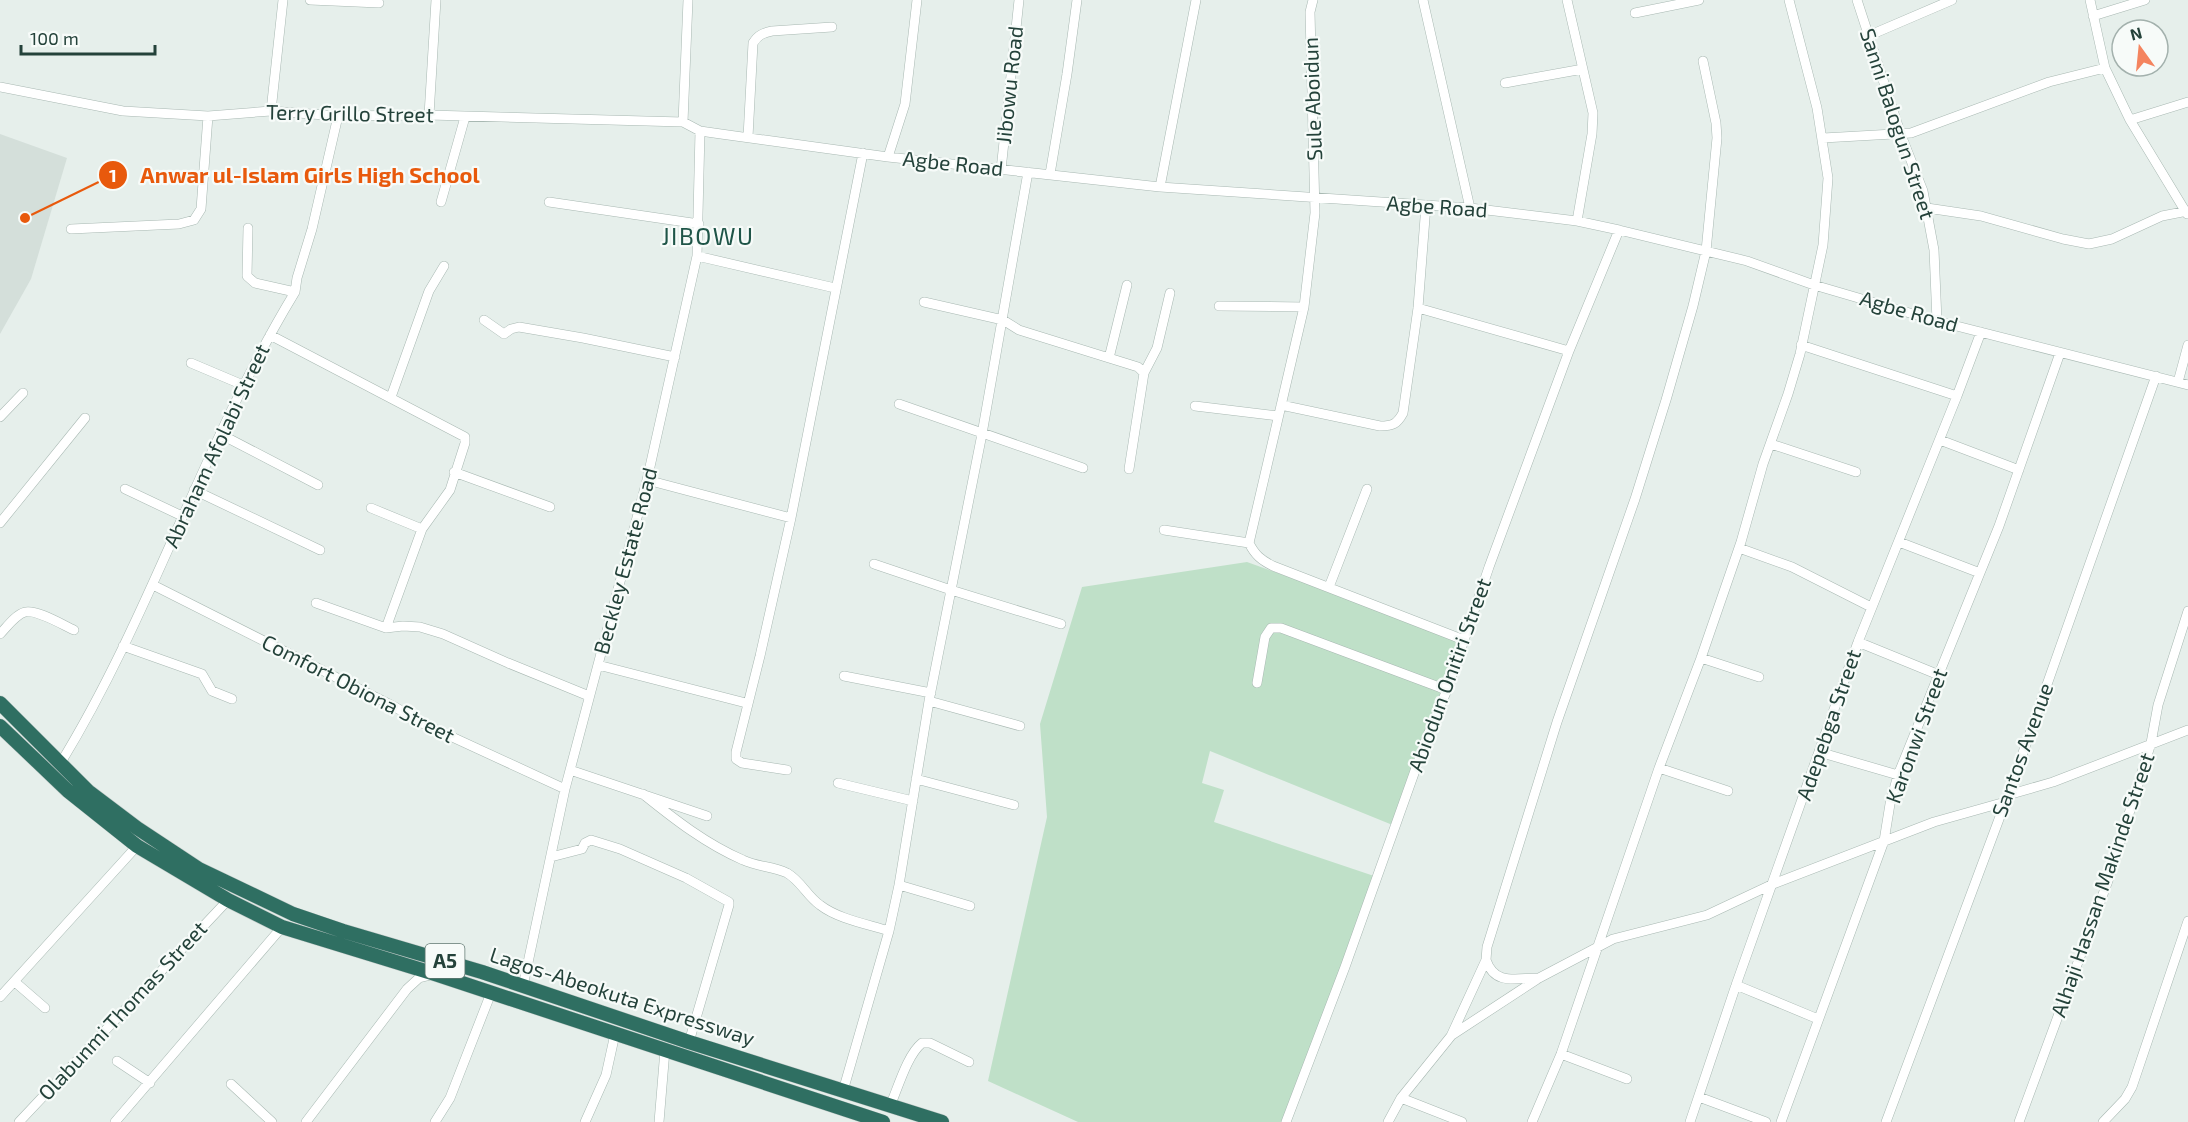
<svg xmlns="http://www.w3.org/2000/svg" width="2188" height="1122" font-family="'Exo 2',sans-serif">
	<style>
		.built { fill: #d4dfda }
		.green { fill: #bfe0c8 }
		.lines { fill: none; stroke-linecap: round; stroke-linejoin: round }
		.minor-casing { stroke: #a8b8b2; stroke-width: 10 }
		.highway-casing { stroke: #c2cac8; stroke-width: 15 }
		.minor { stroke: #fff; stroke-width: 9 }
		.highway { stroke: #2f6f62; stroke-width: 14 }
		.labels { text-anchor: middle; stroke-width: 4.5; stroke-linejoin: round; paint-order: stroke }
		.shield { fill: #f7fbf9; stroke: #637a73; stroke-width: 1.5 }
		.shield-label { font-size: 20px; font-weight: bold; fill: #24423a }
		.street-label { font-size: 21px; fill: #24423a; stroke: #f7fbf9 }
		.quarter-label { font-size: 24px; letter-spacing: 1.5px; fill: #1f5548; stroke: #f7fbf9 }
		.leader { fill: none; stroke: #e8590c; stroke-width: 2 }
		.callout-dot { fill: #e8590c; stroke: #f7fbf9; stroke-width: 2 }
		.mark-label { font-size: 18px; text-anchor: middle; font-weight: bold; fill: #fff }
		.callout-label { font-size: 22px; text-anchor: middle; font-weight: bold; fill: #e8590c; stroke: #f7fbf9; stroke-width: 4.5; stroke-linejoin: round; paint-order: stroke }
	</style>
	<rect width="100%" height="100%" fill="#e6efeb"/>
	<!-- built -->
	<path class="built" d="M0 134 67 158 31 279 0 334Z"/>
	<!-- green -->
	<path class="green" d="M1247 562 1461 639 1395 826 1210 751 1202 783 1224 790 1214 822 1377 877 1291 1122H1078L988 1081 1047 817 1040 724 1082 587Z"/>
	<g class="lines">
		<!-- minor casing -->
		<g class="minor-casing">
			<path id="minor" d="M310 0 379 3
				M1313 0 1310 12 1315 213 1304 307 1249 543C1255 555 1261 560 1273 566L1464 640
				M1423 0 1470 208
				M1567 0 1593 113 1592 134 1577 221
				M1857 0 1901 135 1923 191 1934 250 1937 321
				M2090 0 2105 68 2130 120 2187 214
				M1635 13 1699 0
				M2093 16 2145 0
				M1868 36 1952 0
				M1505 83 1583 69
				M0 87 123 111 208 116 271 111 338 116 429 115 683 122 700 131 721 134 888 157 1160 187 1470 208 1577 221 1619 230 1747 261 1814 285 1937 321 2188 385
				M271 111 283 0
				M429 115 436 0
				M2130 120 2188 102
				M683 122 688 0
				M748 137 753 43C758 35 763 33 772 31L832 27
				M1823 138 1911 133 2049 82 2105 68
				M888 157 905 104 917 0
				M1001 170 1019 0
				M1050 174 1067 74 1077 0
				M1160 187 1196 0
				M441 202 465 117
				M549 202 699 224
				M1927 208 1981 216 2063 239 2089 244 2112 239 2162 216 2188 211
				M248 228 247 276 255 283 295 292
				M71 229 179 224 194 220 201 209 208 116
				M697 256 835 288
				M924 302 1003 320 1019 330 1109 358 1127 285
				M1219 306 1304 307
				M1418 308 1569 351
				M484 320 504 334 511 329 519 327 583 338 675 357
				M270 335 465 437V443L450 490 422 529 386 628
				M1801 345 1957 396
				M1109 358 1138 367 1144 373 1129 469
				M191 363 243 385
				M1144 373 1157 348 1170 293
				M2178 382 2188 345
				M391 397 429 291 444 266
				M899 404 1083 468
				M1281 405 1380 426C1393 426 1397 424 1403 413L1418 308 1426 205
				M1195 406 1278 416
				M0 417 23 393
				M220 434 318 485
				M1940 440 2019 470
				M1771 444 1856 472
				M454 472 550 507
				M647 480 791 518
				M125 489 182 516
				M194 490 320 550
				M371 508 422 529
				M0 523 85 418
				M1164 530 1249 543
				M1899 542 1980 573
				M1739 548 1792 567 1871 607
				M874 564 951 590 1061 624
				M153 585 395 707 424 724 565 789
				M1329 587 1367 489
				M316 603 386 628 403 626 420 627 443 634 508 663 589 696
				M0 634C7 627 15 615 25 612 36 609 63 625 74 630
				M1858 642 1939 675
				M123 646 202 674 212 691 232 699
				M1701 658 1759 677
				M598 665 746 703
				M844 676 931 693
				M1257 683 1265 637 1271 628H1281L1447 690
				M929 701 1020 726
				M1819 752 1898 775
				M60 764C152 614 203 443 295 292L297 278 312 229 338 116
				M1659 768 1728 791
				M570 770 707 816
				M787 770 742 763 736 759V752L760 656 791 518 863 153
				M916 779 1014 805
				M838 783 913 801
				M643 794C674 819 706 844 743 860 758 867 772 866 787 873 801 881 807 896 820 905 838 919 867 924 889 931
				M2008 795 2053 782 2188 730
				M551 857 582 849 585 843 591 840 620 849 686 878 729 902V905L689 1042
				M899 885 970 906
				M1486 960C1495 986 1516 978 1539 978
				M15 982 45 1008
				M1736 985 1818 1019
				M523 986 565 789 647 480 697 256 700 131
				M0 997 137 846
				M1452 1035 1539 978 1613 939 1707 915 1773 884 1934 822 2005 802
				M1561 1054 1627 1079
				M117 1061 150 1083
				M231 1084 272 1122
				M843 1091 889 931 899 885 929 701 982 434 1028 172
				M1699 1097 1766 1122
				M1401 1098 1462 1122
				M890 1106C898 1088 907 1055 922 1043H930L969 1062
				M19 1122 228 900
				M115 1122 282 927
				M306 1122 407 989 419 978 435 974 443 960
				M435 1122 450 1098 491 993
				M585 1122 606 1075 615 1034
				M659 1122 665 1050
				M1286 1122 1345 967 1427 737 1447 690 1489 567 1569 351 1619 230
				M1388 1122 1401 1098 1451 1036 1486 960 1487 947 1557 722 1635 499 1666 400 1693 306 1706 251 1717 138 1716 123 1703 61
				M1532 1122 1561 1054 1659 768 1701 658 1741 542 1763 464 1788 394 1800 354 1823 245 1828 178 1817 108 1789 0
				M1690 1122 1736 985 1858 642 1957 396 1981 332
				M1781 1122 1884 841 1890 804 1898 775 1999 526 2060 353
				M1886 1122 2008 795 2156 376
				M2019 1122 2109 878 2151 743 2158 705 2188 611
				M2103 1122 2125 1099 2132 1087 2188 921"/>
		</g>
		<!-- highway casing -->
		<g class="highway-casing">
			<path id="highway" d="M0 703 88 791 137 828 199 869 293 914 343 931 482 972 689 1042 942 1122
				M0 726 68 791 137 846 228 900 282 927 435 974 883 1122"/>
		</g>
		<!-- minor -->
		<use href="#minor" class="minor"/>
		<!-- highway -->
		<use href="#highway" class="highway"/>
	</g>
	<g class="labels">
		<!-- shield labels -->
		<rect class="shield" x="425.5" y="944" width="39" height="34" rx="4.5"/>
		<g class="shield-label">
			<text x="445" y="968">A5</text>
		</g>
		<!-- street labels -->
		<g class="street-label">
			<text transform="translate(1010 85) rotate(-84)" y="7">Jibowu Road</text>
			<text transform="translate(1313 99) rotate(-92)" y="7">Sule Aboidun</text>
			<text transform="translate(350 114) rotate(1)" y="7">Terry Grillo Street</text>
			<text transform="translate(1897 124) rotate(72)" y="7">Sanni Balogun Street</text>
			<text transform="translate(953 164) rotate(6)" y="7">Agbe Road</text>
			<text transform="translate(1437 207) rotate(4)" y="7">Agbe Road</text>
			<text transform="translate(1909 312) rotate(16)" y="7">Agbe Road</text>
			<text transform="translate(217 446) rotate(-65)" y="7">Abraham Afolabi Street</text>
			<text transform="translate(626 561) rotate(-75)" y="7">Beckley Estate Road</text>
			<text transform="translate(1450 675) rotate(-70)" y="7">Abiodun Onitiri Street</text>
			<text transform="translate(358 689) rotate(27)" y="7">Comfort Obiona Street</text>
			<text transform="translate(1829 725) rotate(-71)" y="7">Adepebga Street</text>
			<text transform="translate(1917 736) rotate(-70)" y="7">Karonwi Street</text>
			<text transform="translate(2023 750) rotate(-70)" y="7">Santos Avenue</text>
			<text transform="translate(2103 885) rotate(-71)" y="7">Alhaji Hassan Makinde Street</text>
			<text transform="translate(622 997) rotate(18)" y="7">Lagos-Abeokuta Expressway</text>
			<text transform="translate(123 1011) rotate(-47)" y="7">Olabunmi Thomas Street</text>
		</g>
		<!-- quarter labels -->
		<g class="quarter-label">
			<text x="708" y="245">JIBOWU</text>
		</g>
	</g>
	<!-- callouts -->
	<path class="leader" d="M25 218L113 175"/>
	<g class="callout-dot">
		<circle cx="25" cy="218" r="6"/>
		<circle cx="113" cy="175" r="15"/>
	</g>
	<g class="mark-label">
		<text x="113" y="182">1</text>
	</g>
	<g class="callout-label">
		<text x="310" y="183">Anwar ul-Islam Girls High School</text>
	</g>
	<!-- north arrow -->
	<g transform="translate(2140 48) rotate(345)"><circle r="28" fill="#f7fbf9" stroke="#a3b1ad" stroke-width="1.5"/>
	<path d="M0-4.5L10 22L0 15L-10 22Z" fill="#f4845f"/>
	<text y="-9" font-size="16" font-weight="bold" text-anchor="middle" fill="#24423a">N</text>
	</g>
	<!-- scale -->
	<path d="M21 45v9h134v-9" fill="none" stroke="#24423a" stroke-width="3"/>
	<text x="30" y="45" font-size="18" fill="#24423a" stroke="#f7fbf9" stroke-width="4.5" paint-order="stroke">100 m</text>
</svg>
